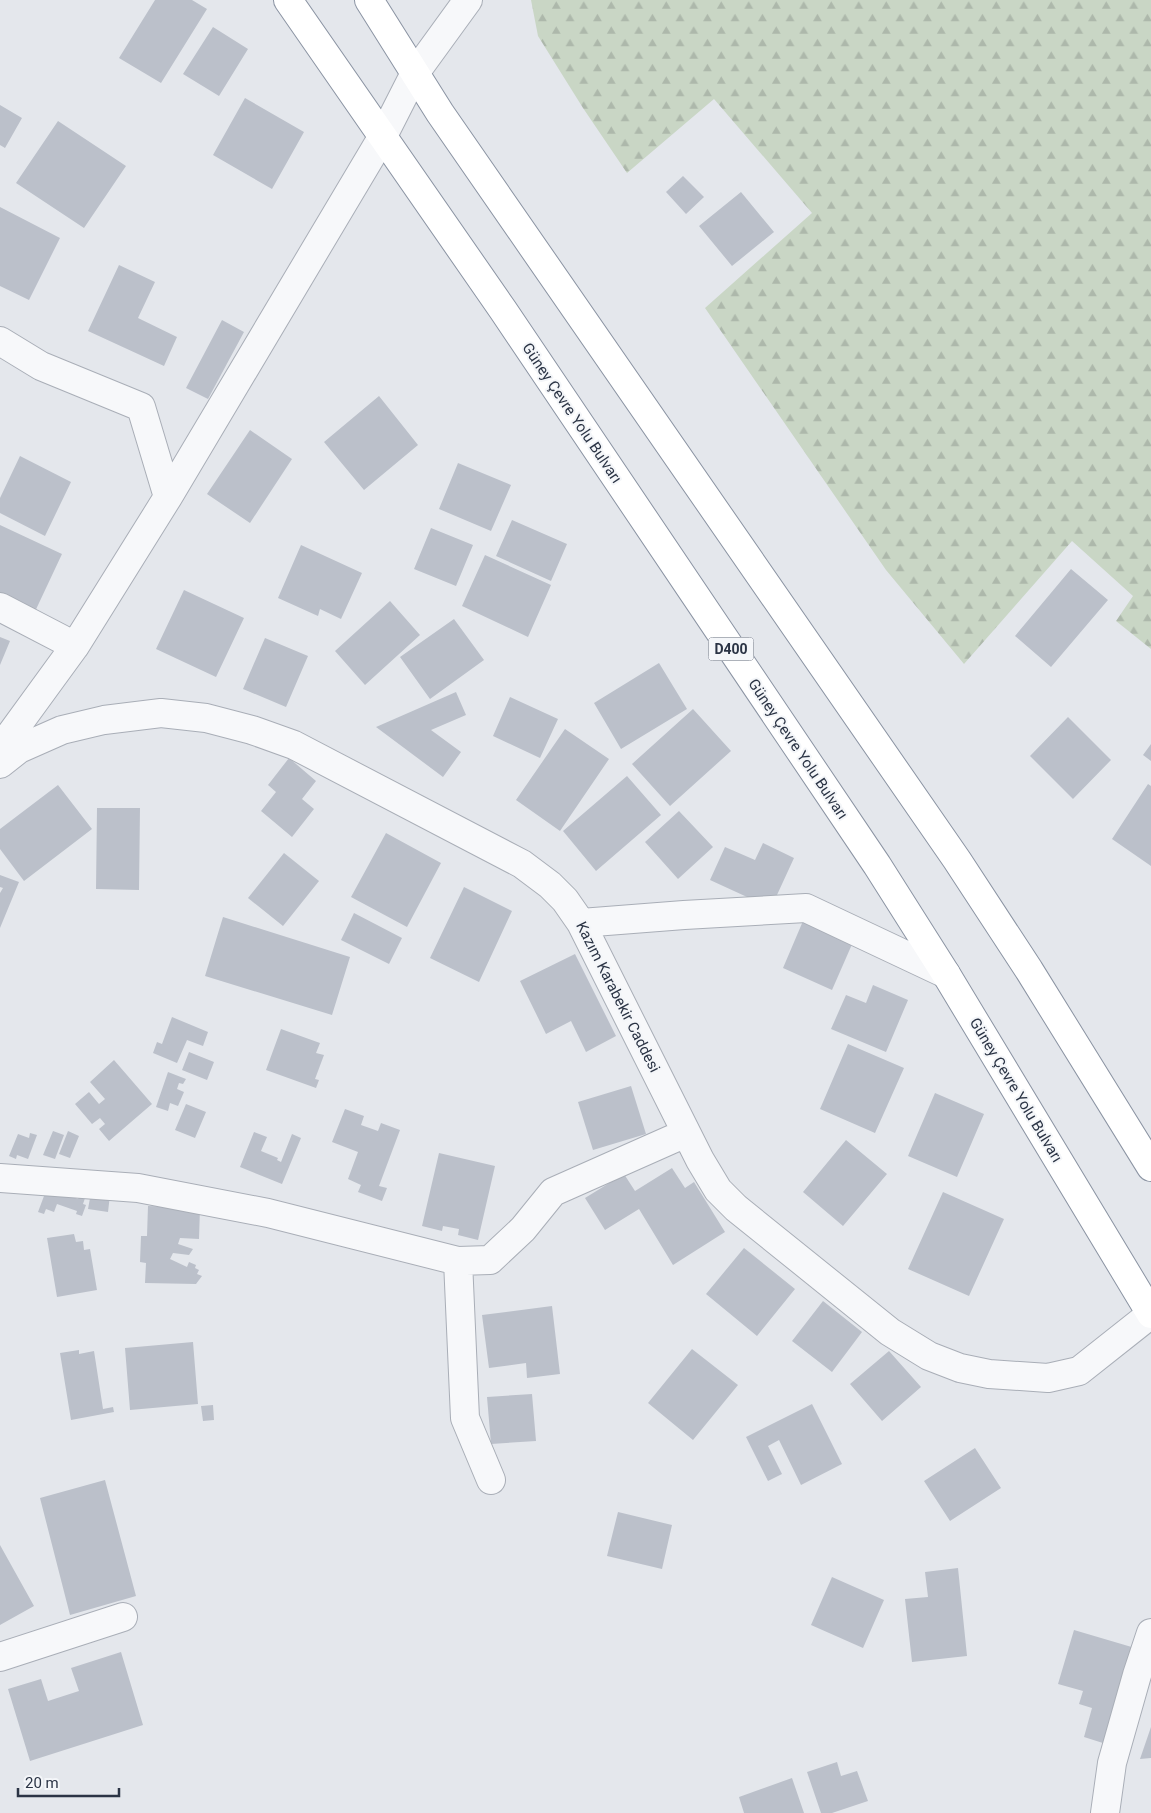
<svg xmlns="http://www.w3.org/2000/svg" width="1151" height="1813" font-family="Roboto,sans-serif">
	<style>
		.forest { fill: url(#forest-firs) }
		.building { fill: #bbc0ca }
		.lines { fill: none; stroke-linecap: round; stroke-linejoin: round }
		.minor-casing { stroke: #a9aeb7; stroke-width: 30 }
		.highway-casing { stroke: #8b94a3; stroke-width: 30 }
		.minor { stroke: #f7f8fa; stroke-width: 28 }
		.highway { stroke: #fff; stroke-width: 28 }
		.labels { text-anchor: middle; stroke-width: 4; stroke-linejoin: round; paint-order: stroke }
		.shield { fill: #f4f6f9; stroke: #676e7b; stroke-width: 1 }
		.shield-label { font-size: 14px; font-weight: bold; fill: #2b3445 }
		.street-label { font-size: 15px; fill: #2b3445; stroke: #f4f6f9 }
	</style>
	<defs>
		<pattern id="forest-firs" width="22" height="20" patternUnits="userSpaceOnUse" patternTransform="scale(1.25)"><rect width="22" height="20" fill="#c9d6c5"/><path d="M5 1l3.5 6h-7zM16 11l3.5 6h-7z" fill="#adb8ab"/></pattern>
	</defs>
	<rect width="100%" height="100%" fill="#e4e7ec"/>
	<!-- forest -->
	<path class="forest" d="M531 0H1151V649L1116 621 1133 596 1072 541 964 664 886 570 705 308 812 213 714 99 627 173 583 108 538 36Z"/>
	<!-- building -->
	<path class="building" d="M155 0H192L207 9 161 83 119 58Z
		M213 27 248 49 219 96 183 74Z
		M245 98 304 132 272 189 213 155Z
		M0 105 22 118 5 148 0 145Z
		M58 121 126 166 84 228 16 183Z
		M683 176 704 197 686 214 666 192Z
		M741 192 774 232 732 266 699 226Z
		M0 207 60 238 29 300 0 286Z
		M119 265 155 282 138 318 177 337 164 366 88 331Z
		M222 320 244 332 208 399 186 388Z
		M379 396 418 445 364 490 324 442Z
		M250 430 292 459 250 523 207 494Z
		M20 456 71 482 45 536 0 513V498Z
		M458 463 511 485 491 531 439 509Z
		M512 520 567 544 551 581 496 556Z
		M0 525 62 554 31 620 0 605Z
		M431 528 473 545 456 586 414 569Z
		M301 545 362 573 341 619 320 609 318 616 278 598Z
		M485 555 551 585 528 637 462 606Z
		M1071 569 1108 600 1051 667 1015 636Z
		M184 590 244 618 216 677 156 649Z
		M390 601 420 635 365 685 335 651Z
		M454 619 484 660 430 699 400 657Z
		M0 637 10 641 0 665Z
		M265 638 308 656 286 707 243 689Z
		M659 663 687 709 621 749 594 703Z
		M456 692 466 715 431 730 461 752 443 777 376 727Z
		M510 697 558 719 540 758 493 736Z
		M693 709 731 751 670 806 632 764Z
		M1068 717 1111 760 1073 799 1030 756Z
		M565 729 609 759 560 831 516 800Z
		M1151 744V761L1143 755Z
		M289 758 316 781 302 799 314 809 292 837 261 811 276 792 268 785Z
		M627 776 661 815 596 871 563 831Z
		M1148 784 1151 786V866L1112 839Z
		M58 785 92 829 24 881 0 849V829Z
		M97 808H140L139 890 96 889Z
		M679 811 713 847 678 879 645 842Z
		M386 833 441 863 407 927 351 897Z
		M763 843 794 858 771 908 710 880 725 847 755 860Z
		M284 853 319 881 283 926 248 898Z
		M0 875 19 882 0 928V893L3 888 0 887Z
		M464 887 512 911 479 982 430 958Z
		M354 913 402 938 389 964 341 940Z
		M223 917 350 957 332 1015 205 976Z
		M803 921 853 942 832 990 783 968Z
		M575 954 616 1036 586 1052 571 1021 546 1034 520 981Z
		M873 985 908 1000 886 1052 831 1029 846 995 866 1003Z
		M172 1017 208 1032 203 1046 187 1040 177 1063 153 1053 157 1042 162 1044Z
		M281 1029 320 1043 316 1053 324 1055 315 1079 319 1080 316 1088 266 1070Z
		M848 1044 904 1068 875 1133 820 1109Z
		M189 1052 214 1062 207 1080 182 1070Z
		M114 1060 152 1104 109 1141 99 1129 105 1124 100 1118 92 1124 75 1104 89 1092 99 1104 105 1099 90 1082Z
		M168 1072 186 1079 183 1084 179 1083 177 1089 184 1092 178 1106 170 1103 168 1111 156 1107Z
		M631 1086 646 1134 593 1150 578 1102Z
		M935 1093 984 1114 957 1177 908 1156Z
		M186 1104 206 1112 195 1138 175 1130Z
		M345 1109 364 1116 361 1125 378 1131 381 1123 400 1130 379 1186 387 1188 382 1201 358 1192 361 1185 348 1179 358 1152 332 1142Z
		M53 1131 64 1135 55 1159 43 1155Z
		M68 1131 79 1136 70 1158 59 1154Z
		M254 1132 267 1137 261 1151 278 1158 277 1160 281 1162 292 1134 301 1138 282 1184 240 1167Z
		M30 1133 37 1135 28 1159 17 1155 16 1159 9 1156 18 1134 29 1138Z
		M846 1140 887 1174 843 1226 803 1192Z
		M439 1153 495 1166 478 1240 458 1235 459 1229 443 1226 442 1231 422 1226Z
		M672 1168 685 1188 694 1182 725 1232 673 1265 639 1209 605 1230 585 1198 624 1174 635 1191Z
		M47 1188 78 1199 80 1196 85 1198 83 1204 86 1205 82 1216 76 1214 77 1211 57 1204 54 1212 46 1209 44 1214 38 1212Z
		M943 1192 1004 1219 969 1296 908 1269Z
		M91 1193 110 1195 108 1212 88 1209Z
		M148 1206 200 1208 199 1239 180 1238 178 1244 193 1249 189 1255 173 1253 170 1259 187 1267 189 1262 196 1265 195 1268 199 1270 197 1274 202 1276 196 1284 145 1283 146 1263 140 1262 141 1236H147Z
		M74 1234 76 1242 83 1241 84 1250 90 1249 97 1290 57 1297 47 1238Z
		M744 1248 795 1289 757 1336 706 1294Z
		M823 1301 862 1332 832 1372 792 1341Z
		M552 1306 560 1374 527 1378 526 1363 489 1368 482 1315Z
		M193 1342 198 1404 130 1410 125 1348Z
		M692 1349 738 1385 693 1440 648 1403Z
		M79 1350V1354L94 1351 103 1409 113 1407 114 1412 71 1420 60 1353Z
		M889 1351 921 1387 882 1421 850 1384Z
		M532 1394 536 1441 491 1444 487 1397Z
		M812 1404 842 1464 801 1485 779 1440 768 1446 782 1474 768 1481 746 1437Z
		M213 1405 214 1420 203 1421 201 1406Z
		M975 1448 1001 1488 950 1521 924 1481Z
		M105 1480 136 1596 70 1615 40 1498Z
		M618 1512 672 1525 662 1569 607 1556Z
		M0 1545 34 1606 0 1625Z
		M958 1568 967 1656 912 1662 905 1599 928 1597 925 1572Z
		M832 1577 884 1600 863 1648 811 1625Z
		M1074 1630 1135 1648 1106 1744 1084 1737 1092 1708 1079 1704 1083 1691 1058 1684Z
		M121 1652 143 1725 30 1761 8 1689 41 1679 48 1701 79 1691 71 1668Z
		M1151 1727V1758L1140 1759Z
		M837 1762 841 1776 857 1771 868 1801 832 1813H821L807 1772Z
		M792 1778 804 1813H744L739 1797Z"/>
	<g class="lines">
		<!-- minor casing -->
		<g class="minor-casing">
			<path id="minor" d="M0 341 41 366 141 407 168 497
				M0 607 75 646
				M0 749 75 646 168 497 383 136 415 73 468 0
				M0 764 19 749 62 730 104 720 161 713 206 718 252 730 294 745 522 864 550 885 565 900 581 923 700 1160 718 1190 736 1208 890 1332 929 1356 960 1368 989 1374 1048 1378 1079 1371 1151 1314
				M581 923 684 915 806 908 946 974
				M0 1178 138 1188 268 1213 458 1261 490 1260 523 1229 553 1192 686 1133
				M458 1261 465 1418 491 1480
				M0 1657 123 1617
				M1105 1813 1112 1763 1137 1675 1151 1633"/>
		</g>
		<!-- highway casing -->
		<g class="highway-casing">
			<path id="highway" d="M288 0 503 310 877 865 946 974 1151 1314
				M369 0 440 113 957 860 1029 970 1151 1167"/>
		</g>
		<!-- minor -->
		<use href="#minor" class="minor"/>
		<!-- highway -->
		<use href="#highway" class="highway"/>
	</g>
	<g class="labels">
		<!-- shield labels -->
		<rect class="shield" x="708.5" y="637.5" width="45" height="23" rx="4"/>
		<g class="shield-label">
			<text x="731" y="654">D400</text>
		</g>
		<!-- street labels -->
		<g class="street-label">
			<text transform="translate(572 413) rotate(56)" y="5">Güney Çevre Yolu Bulvarı</text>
			<text transform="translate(798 749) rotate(56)" y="5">Güney Çevre Yolu Bulvarı</text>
			<text transform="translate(618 997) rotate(63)" y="5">Kazım Karabekir Caddesi</text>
			<text transform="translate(1016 1090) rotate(59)" y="5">Güney Çevre Yolu Bulvarı</text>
		</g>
	</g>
	<!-- scale -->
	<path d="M18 1788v8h101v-8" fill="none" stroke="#2b3445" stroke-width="2.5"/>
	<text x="25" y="1788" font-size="15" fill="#2b3445" stroke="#f4f6f9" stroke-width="4" paint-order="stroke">20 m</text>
</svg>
